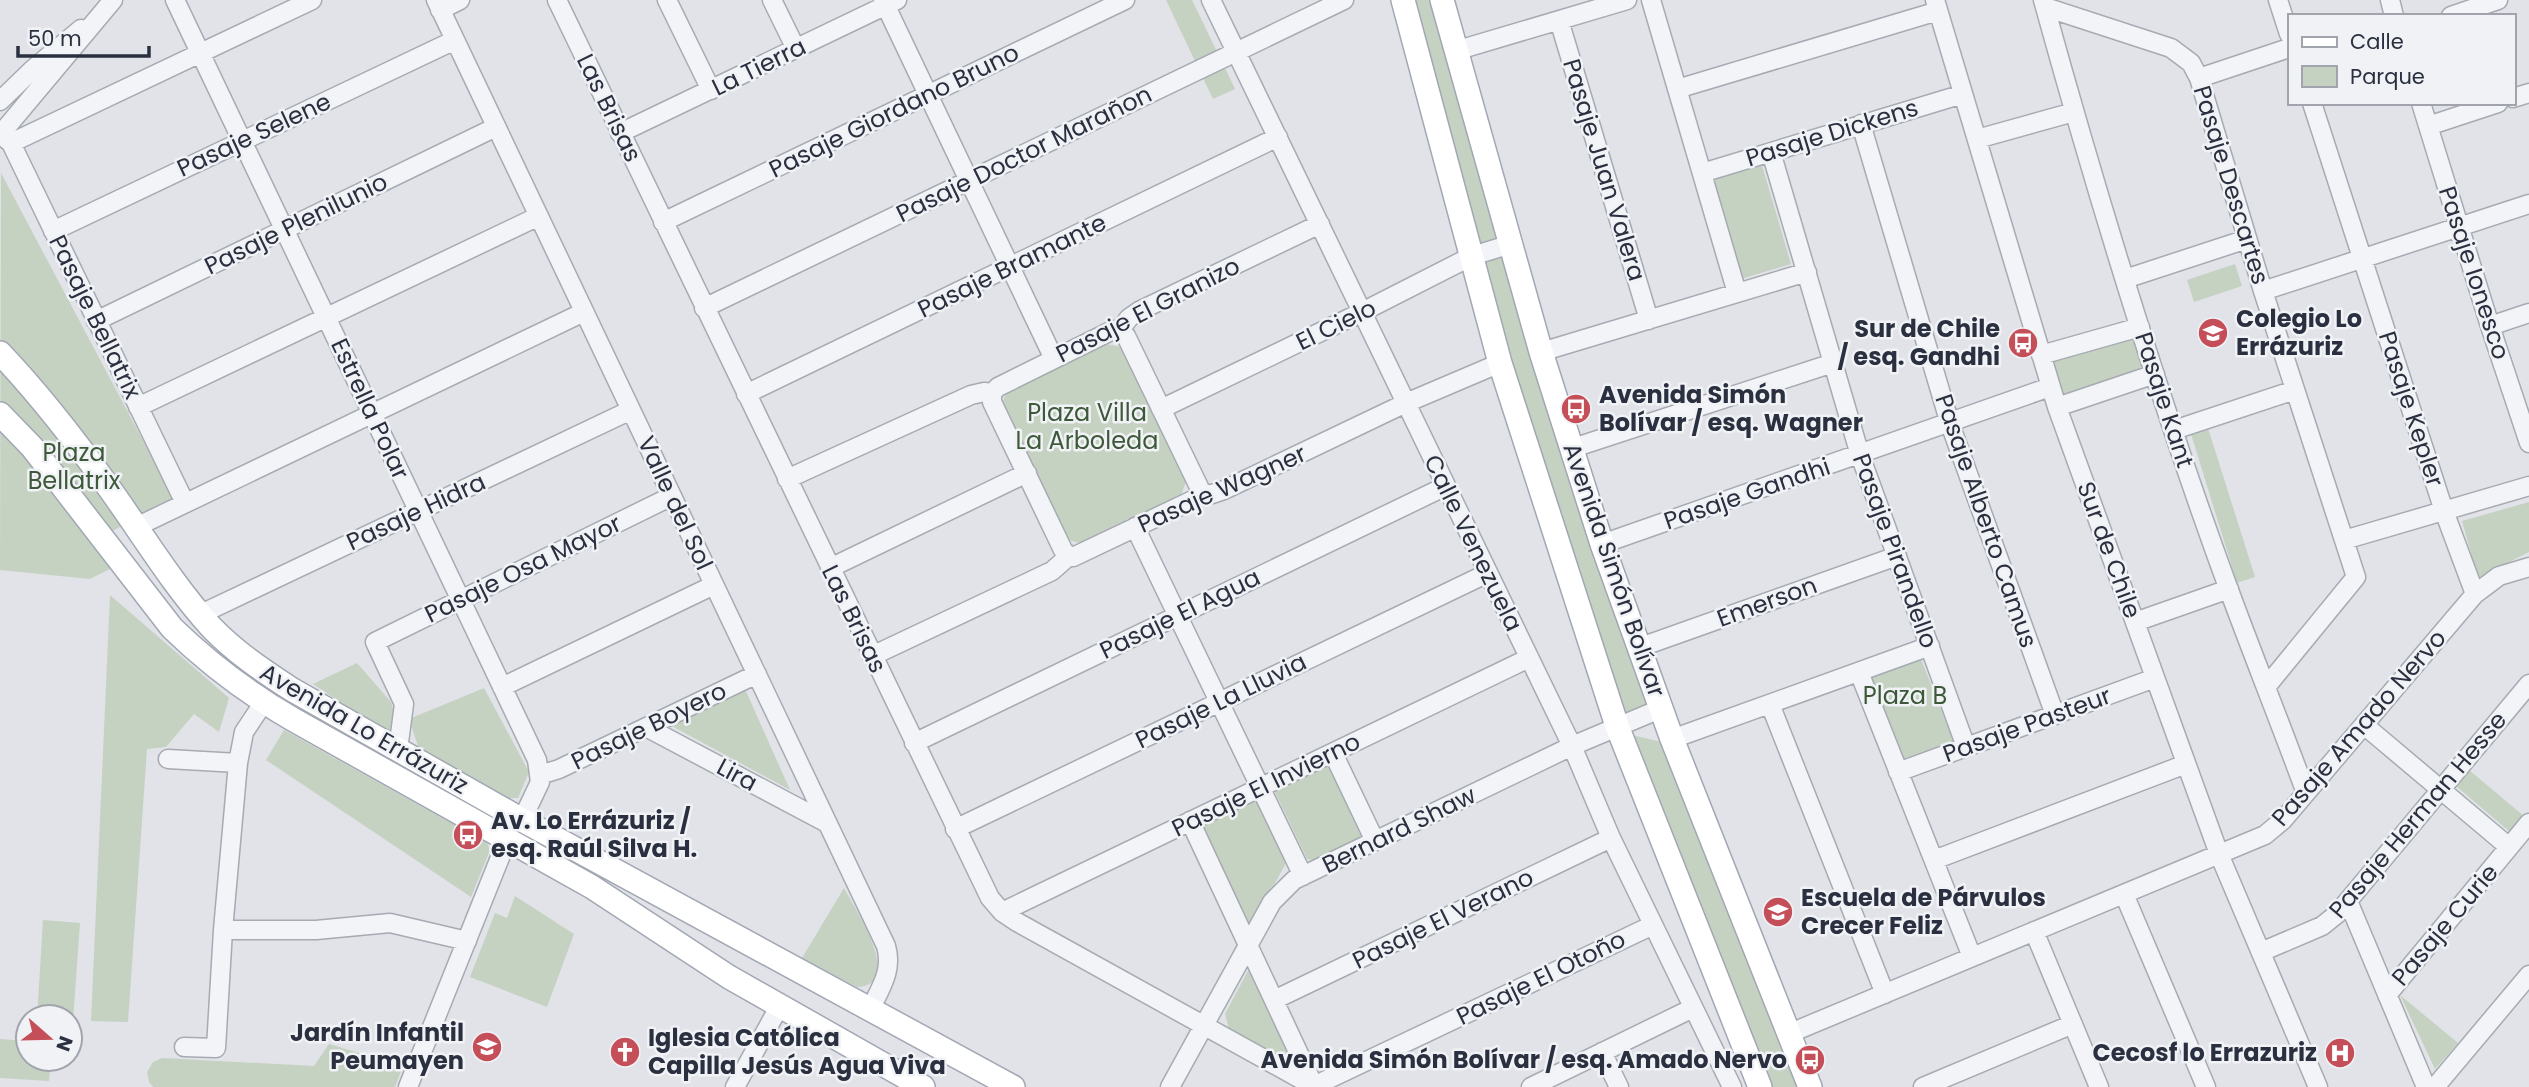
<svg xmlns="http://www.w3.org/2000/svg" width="2529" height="1087" font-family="Poppins,sans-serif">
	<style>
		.green { fill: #c5d2c2 }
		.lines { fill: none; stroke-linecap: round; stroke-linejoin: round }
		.minor-casing { stroke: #a6aab2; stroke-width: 21 }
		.major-casing { stroke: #a1a7b3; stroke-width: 26 }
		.minor { stroke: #f3f4f7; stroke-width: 18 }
		.major { stroke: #fff; stroke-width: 23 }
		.labels { text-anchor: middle; stroke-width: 5; stroke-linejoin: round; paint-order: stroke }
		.street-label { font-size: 24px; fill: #2a303f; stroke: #f0f2f6 }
		.poi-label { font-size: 24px; font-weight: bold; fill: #2a303f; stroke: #f0f2f6; text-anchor: start }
		.park-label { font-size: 24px; fill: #3d5939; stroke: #f0f2f6 }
	</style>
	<rect width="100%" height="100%" fill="#e1e3e8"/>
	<!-- green -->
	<path class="green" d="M1166 0H1192L1235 89 1213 99Z
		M1414 0H1435L1499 237 1480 243Z
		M1761 162 1791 264 1741 279 1711 177Z
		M1 173 174 499 95 540 114 567 90 579 0 570Z
		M1505 254 1655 719 1626 716 1480 262Z
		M2235 264 2242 286 2194 302 2187 280Z
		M2136 333 2148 373 2061 400 2049 362Z
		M1106 344 1122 347 1186 482 1181 495 1083 544 1069 540 1002 404 1007 390Z
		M2208 428 2255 577 2237 583 2191 434Z
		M2529 502V552L2478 578 2462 521Z
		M110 595 229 698 219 732 194 714 166 747 147 749 128 1022 91 1021Z
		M1919 654 1955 745 1901 764 1866 677Z
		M357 663 391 702 397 721 392 737 313 684Z
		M484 688 529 772 518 798H506L420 752 409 719Z
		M745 689 790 790 670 725Z
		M284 730 487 843 490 850 471 897 266 760Z
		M1632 735 1666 743 1804 1087H1771Z
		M1320 764H1332L1366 832 1362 839 1317 861 1307 859 1275 792 1280 784Z
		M2469 770 2524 816 2510 832 2456 786Z
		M1258 795 1288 859 1250 930 1199 821Z
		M844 888C855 909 906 985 857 987L802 958Z
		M515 896 574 934 547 1007 470 977 495 913 507 918Z
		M43 920 80 923 73 1021 70 1025V1017H37Z
		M1251 965 1296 1064 1229 1029 1225 1014Z
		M2400 995 2458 1043 2435 1069Z
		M0 1039 28 1041V1059H51L49 1081 0 1078Z
		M329 1044 403 1066 395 1087H153L149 1082 147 1072 153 1062 162 1058 314 1066Z"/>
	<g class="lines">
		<!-- minor casing -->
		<g class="minor-casing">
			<path id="minor" d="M175 0 537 760 540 782 522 820
				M436 0 886 946C893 970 881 987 871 1008
				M557 0 990 898 1002 912 1017 922 1315 1087
				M667 0 711 90
				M772 0 796 49
				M883 0 1054 359
				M1211 0 1572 746 1611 838 1732 1087
				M1651 0 1737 293
				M1935 0 2057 407 2219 854 2318 1087
				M2043 0C2098 199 2158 397 2229 590 2254 658 2281 725 2306 793
				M2278 0 2289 34
				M2390 0 2394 16
				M2045 7 2171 48 2191 63 2199 78 2263 291 2356 577 2266 687
				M440 10 460 0
				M2451 16 2498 0
				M1559 20 1649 320
				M1455 51 1627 0
				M2199 78 2289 48
				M1677 89 1938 11
				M2513 98 2529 93
				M0 101 32 70 81 29
				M2312 103 2444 511 2475 594
				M2421 103 2490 326 2529 443
				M1861 124 1950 424 2055 715
				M2428 126 2498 103
				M620 133 897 0
				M0 135 113 0
				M1 135 11 143 185 503
				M1977 139 2074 112
				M11 143 312 0
				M1771 152 1860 455 1966 747
				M1702 173 1963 94
				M663 222 1125 0
				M53 231 455 40
				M2125 279 2247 239
				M2263 291 2529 204
				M704 308 1344 0
				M96 321 496 127
				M2490 326 2529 313
				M1120 330 1126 336 1199 487V494
				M1541 352 1807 272
				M2041 355 2140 327
				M992 393V402L1063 550 1069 556
				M746 394 1278 137
				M138 407 539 216
				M2057 407 2155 374
				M1161 409 1362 312 1472 256 1511 244
				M2174 430 2295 390
				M1573 448 1833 363
				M787 479 971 395 984 392 992 393 998 387 1113 330H1120L1129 318 1139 311 1320 224
				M136 527 584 312
				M1135 527 1303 876
				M2344 540 2529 486
				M1602 544 2050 387
				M830 568 1027 473
				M201 614 631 410
				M2135 622 2229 589
				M1638 648 1897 556
				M872 656 1052 571 1069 556 1073 557 1195 499 1199 494H1212L1224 490 1406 403 1500 363
				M1859 672 1972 957
				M502 687 714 585
				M1770 704 1885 994
				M2364 725 2509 847
				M646 727 827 823
				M1672 739 1930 646
				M914 743 1446 486
				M398 750 404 704 375 642 672 496
				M1333 753 1375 841
				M168 759 238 763
				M1898 772 2155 678
				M540 775 559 769 757 674
				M1190 821 1314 1086 1653 925
				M955 829 1488 573
				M1934 860 2186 764
				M2124 894 2206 1087
				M2348 901 2426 1087
				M1002 912 1529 658
				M223 930H316L390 923 467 941
				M2034 931 2099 1087
				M2261 952 2322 926 2337 914 2529 684
				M2387 995 2529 823
				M1274 1000 1611 838
				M1788 1034 2265 835 2283 820 2475 594 2499 576 2529 567
				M184 1047 216 1048 223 930 238 763 244 732 264 702
				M1602 1052 1619 1087
				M408 1087 507 840
				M735 1087 779 1007
				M1170 1087 1272 902 1294 880 1572 746 1660 709
				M1531 1087 1693 1008
				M1923 1087 2073 1024
				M2435 1087 2529 975"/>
		</g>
		<!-- major casing -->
		<g class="major-casing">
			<path id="major" d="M1403 0 1500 363 1617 726 1760 1087
				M1442 0 1541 352 1602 544 1672 739 1810 1087
				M0 353C39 394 74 439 107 485 141 532 172 584 211 627 235 652 262 670 291 689L522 820 1013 1087
				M0 414 32 447 172 628C209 664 249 694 294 720L592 887 729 977 923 1087"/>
		</g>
		<!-- minor -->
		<use href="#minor" class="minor"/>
		<!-- major -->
		<use href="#major" class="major"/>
	</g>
	<!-- icons -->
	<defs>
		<g id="school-disc" transform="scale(1.575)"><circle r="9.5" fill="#c44f59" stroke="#f0f2f6"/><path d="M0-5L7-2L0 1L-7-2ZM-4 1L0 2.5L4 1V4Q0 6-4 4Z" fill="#fff"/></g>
		<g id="bus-disc" transform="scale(1.575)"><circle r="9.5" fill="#c44f59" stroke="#f0f2f6"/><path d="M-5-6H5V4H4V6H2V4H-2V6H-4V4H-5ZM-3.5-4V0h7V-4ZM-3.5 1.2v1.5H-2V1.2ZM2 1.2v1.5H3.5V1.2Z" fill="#fff"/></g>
		<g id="church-disc" transform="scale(1.575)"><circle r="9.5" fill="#c44f59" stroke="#f0f2f6"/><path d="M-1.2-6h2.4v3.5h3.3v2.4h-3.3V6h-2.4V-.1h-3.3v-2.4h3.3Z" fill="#fff"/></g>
		<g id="hospital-disc" transform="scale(1.575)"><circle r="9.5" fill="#c44f59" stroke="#f0f2f6"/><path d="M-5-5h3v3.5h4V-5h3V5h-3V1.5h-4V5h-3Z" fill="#fff"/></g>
	</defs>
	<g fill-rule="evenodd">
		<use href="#school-disc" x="2213" y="333"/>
		<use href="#bus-disc" x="2023" y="343"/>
		<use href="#bus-disc" x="1576" y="409"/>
		<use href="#bus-disc" x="468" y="835"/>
		<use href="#school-disc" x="1778" y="912"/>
		<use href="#school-disc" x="487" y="1047"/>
		<use href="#church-disc" x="625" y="1052"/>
		<use href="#hospital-disc" x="2340" y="1053"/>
		<use href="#bus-disc" x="1810" y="1060"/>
	</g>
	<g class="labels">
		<!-- street labels -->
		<g class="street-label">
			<text transform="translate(759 67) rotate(-26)" y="8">La Tierra</text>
			<text transform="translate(609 108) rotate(64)" y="8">Las Brisas</text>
			<text transform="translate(894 111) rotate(-26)" y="8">Pasaje Giordano Bruno</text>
			<text transform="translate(1832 133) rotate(-17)" y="8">Pasaje Dickens</text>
			<text transform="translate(254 135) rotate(-25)" y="8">Pasaje Selene</text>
			<text transform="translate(1024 154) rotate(-26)" y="8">Pasaje Doctor Marañon</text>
			<text transform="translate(1604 170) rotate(73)" y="8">Pasaje Juan Valera</text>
			<text transform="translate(2231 185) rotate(73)" y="8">Pasaje Descartes</text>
			<text transform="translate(296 224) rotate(-26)" y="8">Pasaje Plenilunio</text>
			<text transform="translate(1012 266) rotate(-26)" y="8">Pasaje Bramante</text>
			<text transform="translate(2474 273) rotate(72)" y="8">Pasaje Ionesco</text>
			<text transform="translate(1148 310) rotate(-27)" y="8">Pasaje El Granizo</text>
			<text transform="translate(95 317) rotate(64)" y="8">Pasaje Bellatrix</text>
			<text transform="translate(1336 325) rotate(-26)" y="8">El Cielo</text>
			<text transform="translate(2164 400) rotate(72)" y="8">Pasaje Kant</text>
			<text transform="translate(370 409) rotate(65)" y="8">Estrella Polar</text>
			<text transform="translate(2411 409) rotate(72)" y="8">Pasaje Kepler</text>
			<text transform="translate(1222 489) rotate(-24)" y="8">Pasaje Wagner</text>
			<text transform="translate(1747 494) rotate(-19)" y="8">Pasaje Gandhi</text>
			<text transform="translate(675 503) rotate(65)" y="8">Valle del Sol</text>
			<text transform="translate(416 512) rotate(-25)" y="8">Pasaje Hidra</text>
			<text transform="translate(1986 521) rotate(71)" y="8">Pasaje Alberto Camus</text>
			<text transform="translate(1473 543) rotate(64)" y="8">Calle Venezuela</text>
			<text transform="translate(2109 550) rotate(70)" y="8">Sur de Chile</text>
			<text transform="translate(1895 551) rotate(70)" y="8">Pasaje Pirandello</text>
			<text transform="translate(523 569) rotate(-26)" y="8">Pasaje Osa Mayor</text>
			<text transform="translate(1614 570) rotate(71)" y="8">Avenida Simón Bolívar</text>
			<text transform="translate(1767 602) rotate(-20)" y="8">Emerson</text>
			<text transform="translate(1180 614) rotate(-26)" y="8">Pasaje El Agua</text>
			<text transform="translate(854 619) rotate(64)" y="8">Las Brisas</text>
			<text transform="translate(1221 701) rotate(-26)" y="8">Pasaje La Lluvia</text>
			<text transform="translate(2027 725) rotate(-20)" y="8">Pasaje Pasteur</text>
			<text transform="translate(649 726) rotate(-26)" y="8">Pasaje Boyero</text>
			<text transform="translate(2359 728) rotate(-49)" y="8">Pasaje Amado Nervo</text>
			<text transform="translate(364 729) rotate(30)" y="8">Avenida Lo Errázuriz</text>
			<text transform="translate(737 775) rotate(28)" y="8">Lira</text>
			<text transform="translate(1266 785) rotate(-26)" y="8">Pasaje El Invierno</text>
			<text transform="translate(2418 815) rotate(-50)" y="8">Pasaje Herman Hesse</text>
			<text transform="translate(1399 830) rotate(-26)" y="8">Bernard Shaw</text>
			<text transform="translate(1443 919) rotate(-26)" y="8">Pasaje El Verano</text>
			<text transform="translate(2445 925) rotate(-50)" y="8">Pasaje Curie</text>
			<text transform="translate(1541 978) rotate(-26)" y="8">Pasaje El Otoño</text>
		</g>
		<!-- poi labels -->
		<g class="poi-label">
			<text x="2236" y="327">Colegio Lo<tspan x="2236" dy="28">Errázuriz</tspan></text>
			<text x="2000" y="337" text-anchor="end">Sur de Chile<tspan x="2000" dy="28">/ esq. Gandhi</tspan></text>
			<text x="1599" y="403">Avenida Simón<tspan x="1599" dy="28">Bolívar / esq. Wagner</tspan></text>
			<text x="491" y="829">Av. Lo Errázuriz /<tspan x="491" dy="28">esq. Raúl Silva H.</tspan></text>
			<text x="1801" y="906">Escuela de Párvulos<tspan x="1801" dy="28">Crecer Feliz</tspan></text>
			<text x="464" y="1041" text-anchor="end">Jardín Infantil<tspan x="464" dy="28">Peumayen</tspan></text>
			<text x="648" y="1046">Iglesia Católica<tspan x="648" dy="28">Capilla Jesús Agua Viva</tspan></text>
			<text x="2317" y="1061" text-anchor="end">Cecosf lo Errazuriz</text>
			<text x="1787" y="1068" text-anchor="end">Avenida Simón Bolívar / esq. Amado Nervo</text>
		</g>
		<!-- park labels -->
		<g class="park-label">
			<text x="1087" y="421">Plaza Villa<tspan x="1087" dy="28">La Arboleda</tspan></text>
			<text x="74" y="461">Plaza<tspan x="74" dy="28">Bellatrix</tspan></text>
			<text x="1905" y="704">Plaza B</text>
		</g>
	</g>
	<!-- legend -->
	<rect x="2288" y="14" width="228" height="91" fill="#f0f2f6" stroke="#a1a4ad" stroke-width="2"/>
	<rect x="2302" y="37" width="35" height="10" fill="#ffffff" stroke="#a1a4ad" stroke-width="2"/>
	<text x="2350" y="49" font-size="21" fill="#2a303f">Calle</text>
	<rect x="2302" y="66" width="35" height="21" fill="#c5d2c2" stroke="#a1a4ad" stroke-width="2"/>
	<text x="2350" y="84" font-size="21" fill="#2a303f">Parque</text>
	<!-- north arrow -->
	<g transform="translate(49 1038) rotate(110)"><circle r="33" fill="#f0f2f6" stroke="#a1a4ad" stroke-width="2"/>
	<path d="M0-5L12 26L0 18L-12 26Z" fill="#c44f59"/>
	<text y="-10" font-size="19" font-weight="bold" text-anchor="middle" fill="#2a303f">N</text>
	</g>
	<!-- scale -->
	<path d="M18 46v10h131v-10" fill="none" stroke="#2a303f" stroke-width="3.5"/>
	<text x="28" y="46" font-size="21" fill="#2a303f" stroke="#f0f2f6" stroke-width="5" paint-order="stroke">50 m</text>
</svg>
